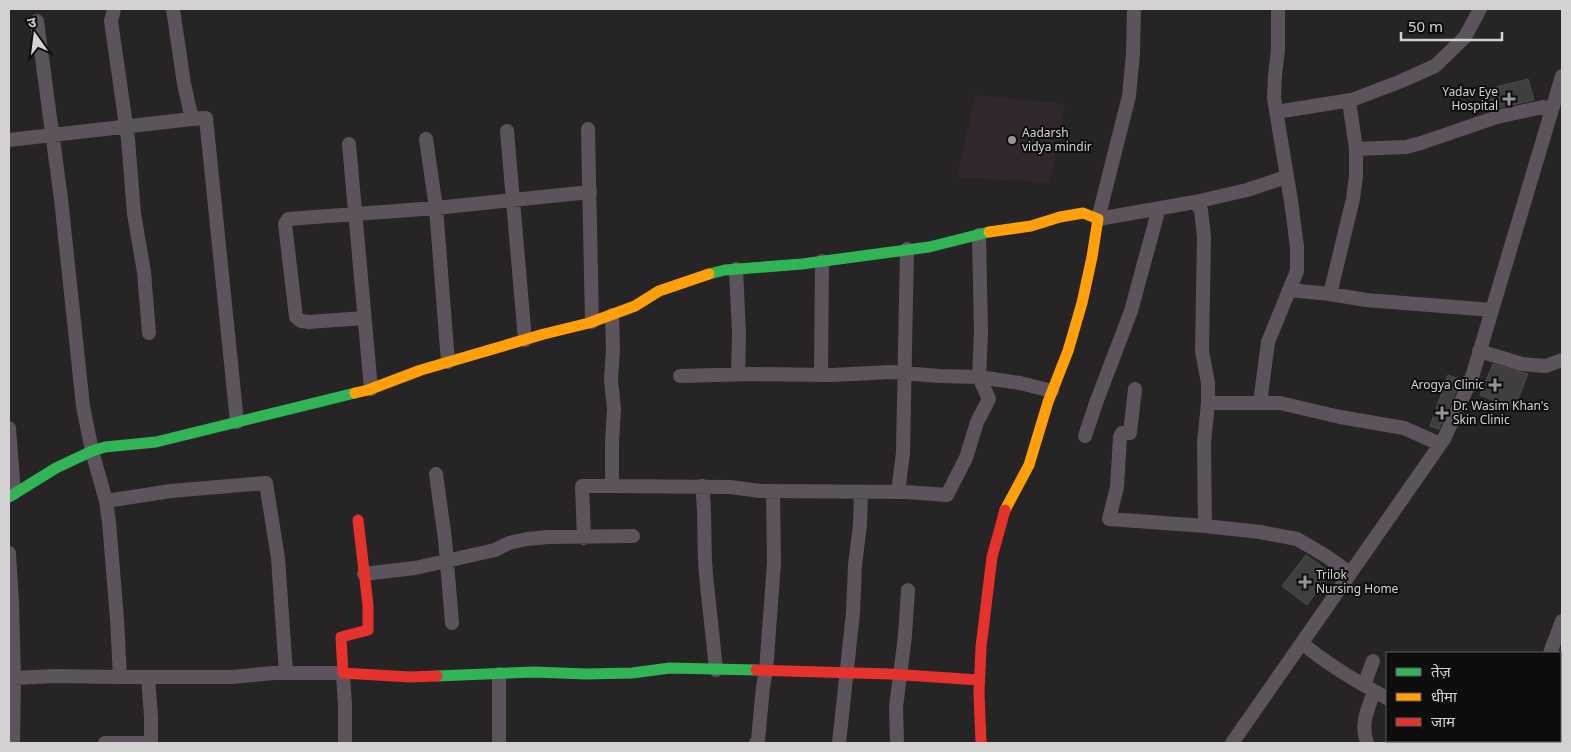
<svg xmlns="http://www.w3.org/2000/svg" width="1571" height="752" font-family="'Noto Sans','Noto Sans Devanagari',sans-serif">
	<style>
		.built { fill: #30272f }
		.building { fill: #403e3f; stroke: #4d4c4d }
		.lines { fill: none; stroke-linecap: round; stroke-linejoin: round }
		.street { stroke: #5d535c; stroke-width: 14 }
		.fast { stroke: #30b455; stroke-width: 11 }
		.slow { stroke: #ff9f0a; stroke-width: 11 }
		.jam { stroke: #e5322d; stroke-width: 11 }
		.poi-dot { fill: #979496; stroke: #0e0d0e; stroke-width: 2 }
		.labels { text-anchor: middle; stroke-width: 4; stroke-linejoin: round; paint-order: stroke }
		.poi-label { font-size: 12px; fill: #d4d1d3; stroke: #0e0d0e; text-anchor: start }
	</style>
	<rect width="100%" height="100%" fill="#262425"/>
	<!-- built -->
	<path class="built" d="M975 95 1065 104 1050 183 957 177Z"/>
	<!-- building -->
	<path class="building" d="M1528 79 1534 100 1489 110 1484 90Z
		M1493 364 1528 374 1514 409 1480 395Z
		M1448 375 1461 380 1439 429 1430 426Z
		M1306 555 1331 573 1307 605 1282 586Z"/>
	<g class="lines">
		<!-- street -->
		<path class="street" d="M114 9 111 21 128 139 134 214 144 272 149 333
			M1134 9 1133 54 1129 96 1098 219 1195 202 1201 210 1204 237 1202 351 1208 383V403
			M37 21 61 199 83 406 92 451 106 501 109 522 117 619 120 677H148
			M1276 112 1351 100
			M192 119 206 118 237 422
			M588 129 592 322
			M507 131 525 340
			M426 139 436 208 448 362
			M9 140 192 119 184 84 173 9
			M349 144 371 389
			M1356 149 1349 101 1399 82 1435 66 1465 37 1480 9
			M1195 202 1247 190 1286 177
			M736 269 739 333 738 374
			M1289 290 1330 294 1366 300 1492 310
			M1330 294 1353 199 1356 176V149L1406 147 1421 143 1497 117 1543 107 1552 109
			M612 315 613 349 611 380 614 409 612 442V486L730 487 760 491 905 492 947 495 966 458 977 422 989 399 979 377 981 333 979 235
			M364 318 309 322 301 321 296 317 285 224 288 219 436 208 590 192
			M1479 351 1522 364 1546 366 1562 360
			M821 375 822 261
			M680 376 752 374 832 375 892 372 939 376 979 377 1020 383 1052 391
			M1135 389 1130 433H1122L1120 437 1117 487 1109 519 1205 526
			M1260 403 1268 342 1297 271V247L1291 201 1274 98 1275 75 1278 50V9
			M9 428 14 493
			M1085 436 1096 403 1131 311 1159 208
			M436 474 445 539 452 623
			M702 486C706 515 703 545 706 574 709 606 713 638 716 670
			M898 492 903 453 907 249
			M106 501 171 491 266 483 278 558 286 673
			M584 538 582 486H612
			M9 553 12 602 14 678 13 743
			M1350 573 1326 556 1297 539 1260 532 1205 526 1204 443 1208 403H1280L1340 417 1404 428 1440 444
			M364 574 415 568 495 550 509 543 527 539 548 537 633 536
			M1302 643C1328 665 1357 682 1387 698
			M1550 653 1562 621
			M1560 668 1562 671
			M14 678 54 676 120 677
			M1364 685 1373 661
			M105 743H151
			M151 743V717L148 677H232L273 673H343L345 706V743
			M499 743V674
			M756 743 758 740 763 687 766 671 774 563 773 491
			M839 743 853 613 855 565 860 525 861 492
			M897 743 896 707 905 636 908 590
			M1232 743 1444 439 1472 377 1562 76
			M1367 743C1360 723 1368 710 1374 691"/>
		<!-- fast -->
		<path class="fast" d="M709 274 725 270 802 264 929 247 989 232
			M9 497 56 468 92 451 105 447 156 442 355 393
			M437 676 534 672 586 674 632 673 670 668 756 670"/>
		<!-- slow -->
		<path class="slow" d="M989 232 1031 226 1060 217 1083 213 1098 219 1092 257 1082 303 1068 351 1048 402 1029 465 1005 510
			M355 393 368 390 421 370 544 334 589 323 635 306 659 291 709 274"/>
		<!-- jam -->
		<path class="jam" d="M358 520 368 605V630L341 637 343 673 410 677 437 676
			M756 670 890 674 979 680
			M981 743 979 693 981 647 992 557 1005 510"/>
	</g>
	<!-- markers -->
	<g class="poi-dot">
		<path d="M1506.5 91.5h5v5h5v5h-5v5h-5v-5h-5v-5h5z"/>
		<circle cx="1012" cy="140" r="5"/>
		<path d="M1492.5 377.5h5v5h5v5h-5v5h-5v-5h-5v-5h5z"/>
		<path d="M1439.5 405.5h5v5h5v5h-5v5h-5v-5h-5v-5h5z"/>
		<path d="M1302.5 574.5h5v5h5v5h-5v5h-5v-5h-5v-5h5z"/>
	</g>
	<g class="labels">
		<!-- poi labels -->
		<g class="poi-label">
			<text x="1498" y="96" text-anchor="end">Yadav Eye<tspan x="1498" dy="14">Hospital</tspan></text>
			<text x="1022" y="137">Aadarsh<tspan x="1022" dy="14">vidya mindir</tspan></text>
			<text x="1484" y="389" text-anchor="end">Arogya Clinic</text>
			<text x="1453" y="410">Dr. Wasim Khan's<tspan x="1453" dy="14">Skin Clinic</tspan></text>
			<text x="1316" y="579">Trilok<tspan x="1316" dy="14">Nursing Home</tspan></text>
		</g>
	</g>
	<!-- border -->
	<rect width="1571" height="752" fill="none" stroke="#d4d1d3" stroke-width="20"/>
	<!-- legend -->
	<rect x="1386" y="652" width="175" height="90" fill="#0e0d0e" stroke="#5d5b5d"/>
	<rect x="1396" y="668" width="25" height="8" fill="#30b455" stroke="#5d5b5d"/>
	<text x="1431" y="677" font-size="15" fill="#d4d1d3">तेज़</text>
	<rect x="1396" y="693" width="25" height="8" fill="#ff9f0a" stroke="#5d5b5d"/>
	<text x="1431" y="702" font-size="15" fill="#d4d1d3">धीमा</text>
	<rect x="1396" y="718" width="25" height="8" fill="#e5322d" stroke="#5d5b5d"/>
	<text x="1431" y="727" font-size="15" fill="#d4d1d3">जाम</text>
	<!-- north arrow -->
	<g transform="translate(35 35) rotate(346)" stroke="#0e0d0e" stroke-width="4" paint-order="stroke">
	<path d="M0-4L9 19L0 12L-9 19Z" fill="#d4d1d3"/>
	<text y="-8" font-size="14" font-weight="bold" text-anchor="middle" fill="#d4d1d3">उ</text>
	</g>
	<!-- scale -->
	<path d="M1401 32v8h101v-8" fill="none" stroke="#d4d1d3" stroke-width="2.5"/>
	<text x="1408" y="32" font-size="15" fill="#d4d1d3" stroke="#0e0d0e" stroke-width="4" paint-order="stroke">50 m</text>
</svg>
